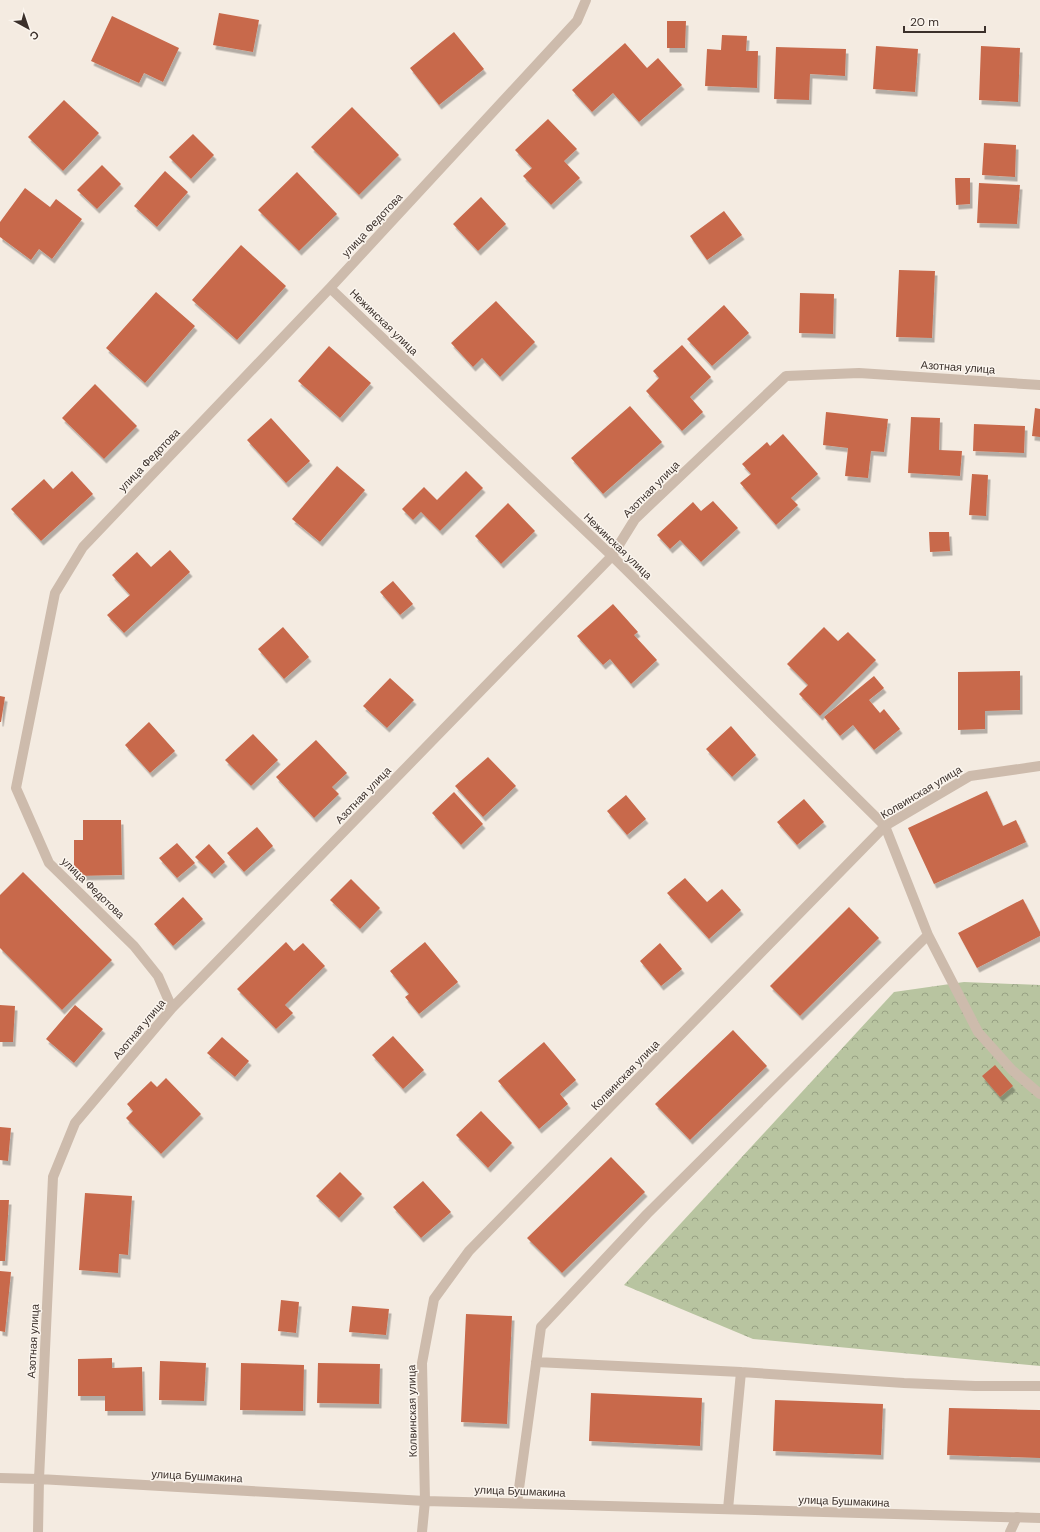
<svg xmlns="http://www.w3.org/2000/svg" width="1040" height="1532" font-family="'DM Sans',sans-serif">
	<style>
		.forest { fill: url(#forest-crowns) }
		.building { fill: #c8694b; filter: url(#shadow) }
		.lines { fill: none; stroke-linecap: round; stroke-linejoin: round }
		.lane { stroke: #cdbbac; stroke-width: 10 }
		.street { stroke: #cdbbac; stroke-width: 10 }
		.labels { text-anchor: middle; stroke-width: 3; stroke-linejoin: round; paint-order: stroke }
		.street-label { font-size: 11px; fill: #3b302b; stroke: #fbf5ee }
	</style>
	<defs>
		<pattern id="forest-crowns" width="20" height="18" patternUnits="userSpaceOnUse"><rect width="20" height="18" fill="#b8c4a0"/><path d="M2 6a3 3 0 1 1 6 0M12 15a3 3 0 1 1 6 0" fill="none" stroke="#97a083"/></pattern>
		<filter id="shadow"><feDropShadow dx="2.5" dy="4.5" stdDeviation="0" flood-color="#0004"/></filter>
	</defs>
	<rect width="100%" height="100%" fill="#f4ebe1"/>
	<!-- forest -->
	<path class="forest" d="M964 982 1040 985V1366L753 1339 624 1285 894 992Z"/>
	<!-- building -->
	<path class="building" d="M219 13 259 20 253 52 213 45Z
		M112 16 179 48 163 82 144 73 139 83 91 61Z
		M667 21H686L685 48H667Z
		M454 32 484 69 439 105 410 68Z
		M722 35 747 36 746 51H758L757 88 705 86 707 49 721 50Z
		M625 43 647 68 658 58 682 85 639 122 613 93 592 112 572 90Z
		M876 46 918 49 915 92 873 89Z
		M981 46 1020 48 1018 102 979 100Z
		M776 47 846 49 845 76 810 74 809 100 774 99Z
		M64 100 99 133 63 171 28 137Z
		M352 107 399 155 359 195 311 147Z
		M548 119 577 149 564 161 580 178 551 205 523 176 532 168 515 150Z
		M193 134 214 155 191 179 169 157Z
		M984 143 1016 145 1015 177 982 175Z
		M102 165 121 184 97 209 77 190Z
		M165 171 188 192 157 227 134 206Z
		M297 172 337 214 299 251 258 210Z
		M955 178H970V204L956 205Z
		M979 183 1020 185 1017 224 977 223Z
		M25 188 50 207 56 199 82 219 52 259 39 249 31 260 0 237V222Z
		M481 197 506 224 478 251 453 224Z
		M724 211 742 235 707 260 690 236Z
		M241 245 286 286 237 340 192 300Z
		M899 270 935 271 932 338 896 337Z
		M156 292 195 326 145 383 106 348Z
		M800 293 834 294 833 334 799 333Z
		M496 301 535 342 500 377 482 358 473 367 451 343Z
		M724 305 749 333 712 366 687 339Z
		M682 345 711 377 690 397 703 412 682 431 646 391 659 378 653 371Z
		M329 346 371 383 340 418 298 381Z
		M95 384 137 426 104 459 62 418Z
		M630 406 662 442 603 494 571 458Z
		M1035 408 1040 409V437L1032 436Z
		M826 412 888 419 884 452 871 451 868 478 845 476 848 448 823 445Z
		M911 417 940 418 939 450 962 451 960 476 908 473Z
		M271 418 310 461 286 483 247 440Z
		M974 424 1025 426 1024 453 973 451Z
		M783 434 818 474 791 498 798 505 776 525 740 483 751 474 742 464 767 442 770 446Z
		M337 466 365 490 320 542 292 519Z
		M72 471 93 494 41 541 11 509 44 479 53 489Z
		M466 471 483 488 440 531 421 512 413 520 402 509 424 487 437 500Z
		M972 474 988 475 986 516 969 515Z
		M713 501 738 528 701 562 680 540 670 549 657 535 693 502 701 511Z
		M508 503 535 531 501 564 475 536Z
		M929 532H949L950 551 930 552Z
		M170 550 190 572 124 633 107 615 130 595 112 575 137 552 151 567Z
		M393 581 413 604 400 615 380 592Z
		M613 604 638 632 634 635 657 660 631 684 610 659 603 665 577 636Z
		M283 627 309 657 284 679 258 649Z
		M824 627 838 641 848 632 876 660 820 716 799 694 808 685 787 664Z
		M1020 671V710L985 711V729L958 730V672Z
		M874 676 884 688 869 700 880 713 884 709 900 729 874 750 853 725 840 736 824 717Z
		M390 678 414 700 387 728 363 706Z
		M0 696 5 697 1 722H0Z
		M149 722 175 751 150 773 125 745Z
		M731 726 756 755 732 777 706 749Z
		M253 734 278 760 251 786 225 760Z
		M316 740 347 773 332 787 339 794 314 818 276 777Z
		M488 757 516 786 483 817 455 786Z
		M987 791 1003 826 1016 820 1026 842 934 884 908 828Z
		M454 792 483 824 461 845 432 813Z
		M626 795 646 819 627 835 607 811Z
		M804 799 824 822 797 845 777 822Z
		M83 820H121L122 875 74 876V840H83Z
		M257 827 273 846 244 872 227 853Z
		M177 843 195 863 177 878 159 858Z
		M209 844 225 862 212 874 195 857Z
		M23 872 112 960 62 1010 0 948V895Z
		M685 878 707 902 722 889 741 910 709 939 667 893Z
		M351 879 380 908 360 929 330 900Z
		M183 897 203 919 173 946 154 924Z
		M1023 899 1040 932V936L977 968 958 933Z
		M849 907 879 938 800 1016 770 986Z
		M286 942 294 951 303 943 325 966 285 1005 293 1013 276 1029 237 989Z
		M425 942 458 982 419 1014 405 997 409 994 390 971Z
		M660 943 682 969 661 986 640 961Z
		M0 1005 15 1006 13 1042H0Z
		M75 1005 103 1029 74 1063 46 1039Z
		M733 1030 767 1066 690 1140 655 1104Z
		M393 1036 424 1070 403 1089 372 1055Z
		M222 1037 249 1061 235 1077 207 1053Z
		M544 1042 576 1080 560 1094 568 1104 539 1129 498 1081Z
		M995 1065 1013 1086 1000 1097 982 1076Z
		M166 1078 201 1114 161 1154 126 1118 133 1111 127 1104 151 1081 157 1087Z
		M481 1111 512 1143 488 1168 456 1135Z
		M0 1127 11 1128 8 1161 0 1160Z
		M611 1157 645 1192 562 1273 527 1238Z
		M340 1172 362 1194 339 1218 316 1196Z
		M423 1181 451 1212 421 1238 393 1207Z
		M85 1193 132 1196 128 1255 119 1254 118 1273 79 1270Z
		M0 1200H9L5 1261H0Z
		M0 1271 11 1272 5 1332 0 1331Z
		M281 1300 299 1302 296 1333 278 1331Z
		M352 1306 389 1309 386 1335 349 1332Z
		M466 1314 512 1316 507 1424 461 1422Z
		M112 1358V1368L142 1367 143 1411H105V1396H78V1359Z
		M160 1361 206 1363 204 1401 159 1400Z
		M241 1363 304 1365 303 1411 240 1410Z
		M318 1363 380 1364 379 1404 317 1403Z
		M591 1393 702 1398 700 1446 589 1441Z
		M775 1400 883 1404 881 1455 773 1451Z
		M949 1408 1040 1410V1458L947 1455Z"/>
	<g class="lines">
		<!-- lane -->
		<path class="lane" d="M928 935 978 1032 1012 1070 1040 1094
			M536 1362 741 1372 904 1383 975 1386H1040
			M517 1503 541 1327 647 1214 928 935 885 826
			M728 1509 741 1372
			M1010 1532 1017 1517"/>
		<!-- street -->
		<path class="street" d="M330 288 612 556 885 826
			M172 1008 158 976 134 946 49 863 16 788 55 593 83 547 330 288 577 21 586 0
			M0 1478 39 1479 425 1501 1040 1518
			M38 1532 39 1479 53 1177 75 1123 172 1008 612 556 635 519 786 376 859 373 1040 385
			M422 1532 425 1501 422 1363 434 1299 469 1251 885 826 970 776 1040 766"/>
	</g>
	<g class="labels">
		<!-- street labels -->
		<g class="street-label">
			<text transform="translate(372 225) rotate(-47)" y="4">улица Федотова</text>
			<text transform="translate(384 322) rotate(44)" y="4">Нежинская улица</text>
			<text transform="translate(958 367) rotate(4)" y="4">Азотная улица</text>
			<text transform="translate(149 460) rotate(-46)" y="4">улица Федотова</text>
			<text transform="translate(651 489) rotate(-45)" y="4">Азотная улица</text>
			<text transform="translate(618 546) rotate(44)" y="4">Нежинская улица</text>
			<text transform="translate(921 792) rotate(-31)" y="4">Колвинская улица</text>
			<text transform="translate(363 795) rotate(-46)" y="4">Азотная улица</text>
			<text transform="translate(93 888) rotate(44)" y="4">улица Федотова</text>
			<text transform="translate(139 1029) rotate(-50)" y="4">Азотная улица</text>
			<text transform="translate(625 1075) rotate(-46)" y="4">Колвинская улица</text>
			<text transform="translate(33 1341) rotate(-87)" y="4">Азотная улица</text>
			<text transform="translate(412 1411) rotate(-91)" y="4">Колвинская улица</text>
			<text transform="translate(197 1476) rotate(3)" y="4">улица Бушмакина</text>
			<text transform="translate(520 1491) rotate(2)" y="4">улица Бушмакина</text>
			<text transform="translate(844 1501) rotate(2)" y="4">улица Бушмакина</text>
		</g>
	</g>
	<!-- north arrow -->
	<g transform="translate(28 28) rotate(140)" stroke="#fbf5ee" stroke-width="3" paint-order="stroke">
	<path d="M0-3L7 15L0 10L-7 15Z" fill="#3b302b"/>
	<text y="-6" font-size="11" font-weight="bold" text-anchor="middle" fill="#3b302b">С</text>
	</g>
	<!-- scale -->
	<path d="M904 26v6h81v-6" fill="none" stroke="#3b302b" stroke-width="2"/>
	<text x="910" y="26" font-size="12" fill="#3b302b" stroke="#fbf5ee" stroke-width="3" paint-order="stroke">20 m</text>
</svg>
